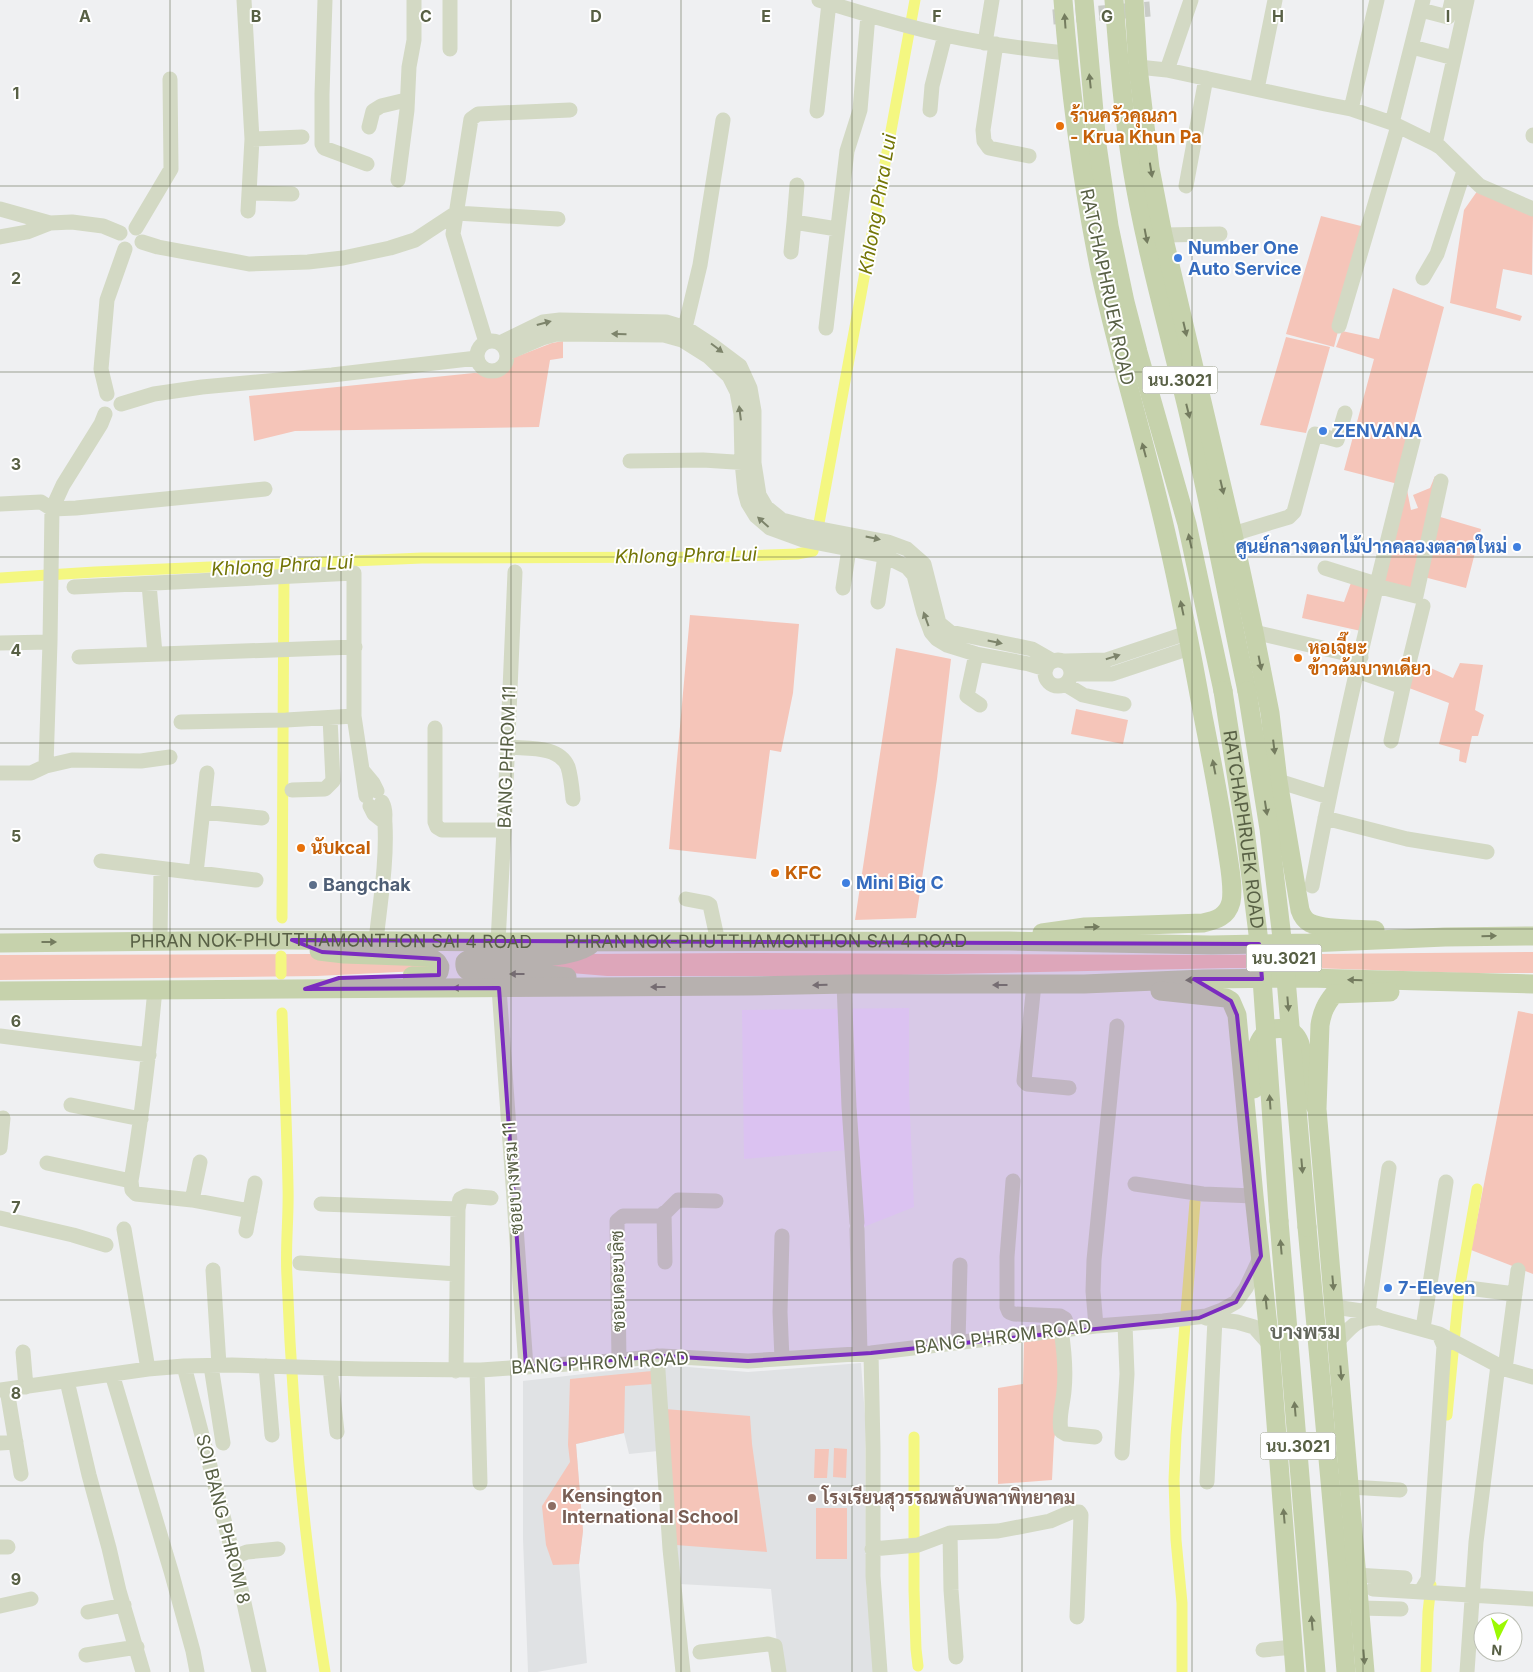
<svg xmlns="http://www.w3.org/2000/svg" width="1533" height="1672" font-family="Inter,Sarabun,sans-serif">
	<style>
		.commercial { fill: #f3e8fe }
		.education { fill: #e0e2e4 }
		.green { fill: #f5c5b9 }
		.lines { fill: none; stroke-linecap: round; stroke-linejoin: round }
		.canal { stroke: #f4f781; stroke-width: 11 }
		.minor-tunnel { stroke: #c9ccc7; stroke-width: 15; stroke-dasharray: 15 8; stroke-linecap: butt }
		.minor { stroke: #d3d9c4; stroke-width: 15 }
		.major { stroke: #c6d2ac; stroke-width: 19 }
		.major-bridge { stroke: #c6d2ac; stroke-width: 19 }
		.oneway { fill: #747c5f }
		.oneway2 { fill: #7d846b }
		.marked { fill: #7b2cbf; fill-opacity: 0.2; stroke: #7b2cbf; stroke-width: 4; stroke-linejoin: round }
		.grid { fill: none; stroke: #586045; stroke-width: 1; stroke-opacity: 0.55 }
		.food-dot { fill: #e8710a; stroke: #fff; stroke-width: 2 }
		.shop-dot { fill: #3f7fe0; stroke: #fff; stroke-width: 2 }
		.service-dot { fill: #5c6f8a; stroke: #fff; stroke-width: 2 }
		.education-dot { fill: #8d6e63; stroke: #fff; stroke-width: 2 }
		.labels { text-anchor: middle; stroke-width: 4; stroke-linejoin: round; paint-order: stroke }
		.shield { fill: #fff; stroke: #8a907d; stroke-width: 1 }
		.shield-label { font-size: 16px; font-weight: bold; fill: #586045 }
		.food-label { font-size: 18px; font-weight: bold; fill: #c56008; stroke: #fff; text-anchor: start }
		.shop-label { font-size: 18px; font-weight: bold; fill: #366cbe; stroke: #fff; text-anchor: start }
		.street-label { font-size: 18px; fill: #586045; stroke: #fff }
		.service-label { font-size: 18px; font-weight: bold; fill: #4e5e75; stroke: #fff; text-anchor: start }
		.education-label { font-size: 18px; font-weight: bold; fill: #785e54; stroke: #fff; text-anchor: start }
		.water-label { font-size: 19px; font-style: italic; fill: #737507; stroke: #fff }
		.quarter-label { font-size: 20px; font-weight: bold; fill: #62665b; stroke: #fff }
		.grid-label { font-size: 16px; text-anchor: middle; font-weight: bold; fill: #586045; stroke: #fff; stroke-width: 4; stroke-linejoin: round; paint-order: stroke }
	</style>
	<rect width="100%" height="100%" fill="#eff0f2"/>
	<!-- commercial -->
	<path class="commercial" d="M909 1008V1092L914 1207 861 1228 847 1150 744 1159 742 1010Z"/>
	<!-- education -->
	<path class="education" d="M861 1363 865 1416 866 1583 875 1672H780L771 1589 679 1584 664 1365 748 1372Z
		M652 1366 658 1451 629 1454 624 1433 576 1444 583 1531 579 1564 587 1663 537 1672H528L523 1539V1381Z"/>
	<!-- green -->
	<path class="green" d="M1478 190 1533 216 1532 275 1503 269 1496 308 1522 316 1520 321 1450 303 1464 210Z
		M1321 216 1365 227 1334 347 1286 334Z
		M1393 288 1444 307 1398 484 1344 470 1374 359 1336 347 1342 331 1379 339Z
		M1286 337 1330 347 1306 433 1260 425Z
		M563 341V358L550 360 539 427 295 431 254 441 249 396 474 373C487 373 496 376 508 371L513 358 552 343Z
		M1435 476 1441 481 1414 591 1380 584 1406 485 1411 510 1418 508 1413 495 1430 488Z
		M1437 516 1481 529 1466 588 1424 577Z
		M1352 580 1371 587 1361 631 1302 618 1307 594 1344 602Z
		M690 615 799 624 793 693 781 752 770 750 756 859 669 849Z
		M896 648 951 659 937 779 916 918 855 920Z
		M1415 661 1453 678 1460 663 1483 665 1475 710 1484 715 1478 736H1472L1466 763 1459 761 1460 750 1439 744 1449 703 1409 688Z
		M1076 709 1128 720 1123 744 1071 734Z
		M1533 952V973H1463L1312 968H1230L854 976H607L475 965 589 954 741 953 1206 955Z
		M312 954 433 964 419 971 317 976 0 980V955Z
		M1518 1011 1533 1014V1274L1471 1250Z
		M1058 1338 1062 1393 1054 1440 1052 1480 998 1484V1388L1023 1384 1024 1341Z
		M652 1371 653 1384 625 1386 624 1433 576 1444 583 1531 579 1564 553 1565 546 1545 542 1506 570 1462 568 1445 570 1379Z
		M665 1409 750 1416 752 1444 767 1552 676 1545Z
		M834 1448 847 1449 846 1478 833 1477Z
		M815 1449H829L827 1478H814Z
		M816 1508H847V1559H816Z"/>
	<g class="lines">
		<!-- canal -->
		<path class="canal" d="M0 578 95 572 422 558 714 557 797 554 813 551 819 523 915 0
			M282 918 284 570
			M281 956V974
			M282 1013C284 1071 287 1129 288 1187 289 1217 285 1247 287 1277 292 1409 304 1542 325 1672
			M1447 1415 1459 1291 1477 1189
			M914 1437V1590L916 1649 918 1666
			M1182 1672V1603L1176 1540 1174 1480 1176 1435 1195 1202
			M1426 1672 1428 1612 1431 1585"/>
		<!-- minor-tunnel -->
		<path class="minor-tunnel" d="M1053 17 1150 9"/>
		<!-- minor -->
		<path class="minor" d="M244 0 252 139 248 211
			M325 0 322 94V144L324 148 367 164
			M819 0C861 13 902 26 945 35 985 44 1026 49 1067 53
			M1421 10 1448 17 1452 0
			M985 43 992 0
			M996 44 983 130 984 141 989 148 1029 156
			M1412 47 1454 58
			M450 49V0
			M1138 67 1167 70 1325 104 1351 109 1392 123 1435 144 1440 147 1480 186 1533 209
			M1167 70 1191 0
			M1257 89 1275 0
			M1351 109 1377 0
			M930 110 932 86 945 35
			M817 111 829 3
			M1392 123 1423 0
			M369 127 373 111 381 106 406 100
			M1533 135V136
			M252 139 302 137
			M1435 144 1467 0
			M398 180 407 110 409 67 414 40V0
			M1186 186 1206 78
			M249 193 292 194
			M0 209 50 223
			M794 222 797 185
			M136 228 171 169 170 79
			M1163 235 1220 234
			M0 237 27 232 50 223 72 222 103 226 120 233
			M142 242 158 247 249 264 308 262 343 258 390 248 415 240 456 213 558 219
			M791 252 794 222 837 229
			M1423 278 1437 254 1464 171
			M1339 326 1398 126
			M826 328 847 151 860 110 868 15
			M683 336 700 265 723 120
			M477 356a15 15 0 1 1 30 0a15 15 0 1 1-30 0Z
			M486 342 453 234 471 119 478 114 570 110
			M500 343 543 322 560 320 666 322 686 328 712 345 740 366 750 388 754 411V463L759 495 766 507 782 520 805 526 888 542 907 549 924 564 939 623 950 632 1032 649 1053 661
			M507 353 542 338 556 334 664 335 682 340 709 357 729 376 737 392 741 414 742 462 745 492 748 503 756 516 770 528 803 540 885 556 907 567 914 575 924 613 931 632 937 639 947 645 976 654 1029 664 1046 669
			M107 394 101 369 107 300 125 249
			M121 404 154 394 202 387 332 375 477 358
			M630 461 703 460 750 463
			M0 504 41 502 52 509 76 508 265 489
			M1233 534 1289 517 1294 512 1315 434 1337 440 1345 413
			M1325 568 1376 584
			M149 584 155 654
			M1376 586 1416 596 1441 481
			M74 587 354 573V716L366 796
			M843 588 849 549
			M878 602 885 556
			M1254 632 1361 657
			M0 643 50 642
			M976 654 967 696 980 705
			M79 657 355 647
			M1045 673a13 13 0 1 1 26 0a13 13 0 1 1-26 0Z
			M1065 661 1106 660 1187 633
			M1357 671 1403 687 1423 606
			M1071 674H1112L1190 648
			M1065 684 1083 695 1124 704
			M181 722 286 720 354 716
			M435 728V822L437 827 442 830H504
			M1391 741 1403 687
			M508 747C527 749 559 745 568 767 571 777 572 789 573 799
			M46 766 50 642 52 509 63 485 101 424 105 414
			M363 771 373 783 377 791
			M0 773H31L46 766 72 760 141 761 170 757
			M1278 781 1329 797
			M292 790 325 789 333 781 330 718
			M370 806 374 814 384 822
			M203 812 262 818
			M1325 818 1407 839 1487 852
			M101 861 256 880
			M196 873 207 773
			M1312 886C1340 736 1375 587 1413 440
			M686 899 707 903 710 905 718 942
			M160 941 161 869
			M376 941C380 902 387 863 385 824 384 814 387 812 382 802
			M498 942 504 830 515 572
			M844 984 849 1107 857 1223
			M1034 984 1024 1081 1027 1084 1069 1088
			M499 988 526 1367
			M155 989C149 1054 142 1117 131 1181L132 1190 136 1194 192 1200 250 1211
			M0 1036 149 1055
			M71 1105 141 1119
			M0 1148 3 1118
			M47 1163 131 1181
			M1013 1181 1007 1257V1307L1009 1312 1014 1314 1060 1316 1065 1319 1069 1329
			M1135 1184 1203 1194 1254 1196
			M192 1200 200 1162
			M321 1204 458 1209
			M664 1213 665 1262
			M0 1218 73 1235 106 1245
			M124 1229 148 1369
			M857 1229 860 1353
			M246 1231 255 1183
			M300 1263 457 1274
			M213 1270 219 1365
			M1468 1288 1515 1294
			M1335 1307 1368 1312 1381 1318 1439 1334 1505 1369 1533 1377
			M1368 1312 1389 1168
			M1206 1318 1237 1322 1254 1327 1270 1345
			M1096 1326 1093 1291 1094 1260 1117 1026
			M1423 1328 1446 1182
			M1061 1330C1064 1349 1066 1372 1064 1391 1063 1404 1058 1418 1061 1431L1066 1434 1095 1437
			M1338 1341C1350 1328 1358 1317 1377 1318
			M958 1342 960 1265
			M23 1352 26 1387
			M871 1353 873 1448V1576L880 1672
			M657 1356 670 1549 683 1672
			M782 1359 780 1312 782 1236
			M619 1361 617 1221 623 1216H658L663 1215 678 1200 716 1201
			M184 1366 236 1566 259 1672
			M211 1366 223 1443
			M266 1366 272 1435
			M330 1368 337 1432
			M1505 1369 1518 1270
			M477 1370 480 1483
			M456 1371 458 1209 460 1199 466 1196 491 1198
			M112 1374 171 1571 193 1651 197 1672
			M67 1381 89 1475 109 1548 119 1591 143 1672
			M0 1390 148 1369 184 1366 232 1365 364 1369 481 1370 611 1361 662 1356 748 1361 871 1353 1096 1326 1163 1321 1206 1316 1222 1310 1236 1302 1246 1288 1261 1256
			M7 1390 21 1474
			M0 1443 16 1442
			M1122 1453 1127 1374 1125 1324
			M1207 1482 1215 1319
			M1350 1487 1400 1490
			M950 1533 951 1590 956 1657
			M0 1547H8
			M872 1549 918 1545 950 1533 998 1531 1050 1521 1071 1512H1079L1081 1515 1077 1617
			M234 1557 247 1552 278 1549
			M1356 1575 1405 1578
			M1373 1589 1533 1599
			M1421 1591 1428 1579 1444 1346 1439 1334
			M0 1606 31 1599
			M1359 1608 1401 1609
			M88 1612 124 1605
			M1263 1650 1294 1647
			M700 1652 768 1644 775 1646 779 1672
			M86 1655 137 1647
			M1467 1672 1476 1542 1498 1365"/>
		<!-- major -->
		<g class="major">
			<path d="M1084 0 1097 145 1109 226 1125 302 1138 352 1187 524 1223 691"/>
			<path d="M1114 0C1118 54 1123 108 1131 162 1145 249 1170 334 1190 420 1211 510 1228 601 1247 691"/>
			<path d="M1134 0 1138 67 1150 168 1163 235 1233 534 1254 632 1270 713 1278 781 1300 910C1302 916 1304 920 1310 923 1324 930 1358 929 1375 930"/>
			<path d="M1042 933 1085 927 1203 923C1216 920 1227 917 1231 902 1234 887 1229 864 1227 849 1220 804 1212 761 1203 716 1192 655 1180 593 1166 533 1146 445 1119 359 1100 271 1082 182 1070 91 1063 0"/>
			<path id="s1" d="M0 943 285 940 498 942 1009 941 1211 945 1309 943 1445 937 1533 936"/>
			<path d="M319 951 344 954 430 957 437 962 440 967 439 972 435 976H412"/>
			<path d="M567 977 540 974H473C467 971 464 969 465 962 471 956 484 957 492 957 520 956 565 961 589 946"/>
			<path d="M0 991 746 986 848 984H1084L1204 979 1308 978 1533 984"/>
			<path d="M1160 991 1226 998 1231 1001 1237 1015 1254 1196 1270 1345 1295 1672"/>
			<path d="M1254 1089C1255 1072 1251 1041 1269 1031 1273 1029 1278 1028 1284 1029 1310 1034 1299 1072 1306 1090 1308 1096 1313 1102 1316 1107"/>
			<path d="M1279 1221 1316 1672"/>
			<path d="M1307 1227 1338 1569 1346 1672"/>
			<path d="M1365 1672 1317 1109 1320 1025C1322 1012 1326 1004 1334 994L1390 992"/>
		</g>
		<!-- major-bridge -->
		<g class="major-bridge">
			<path id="s2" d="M1223 691 1245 830 1260 950 1279 1221"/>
			<path d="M1247 691 1269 829 1284 955 1307 1227"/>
		</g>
	</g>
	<!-- one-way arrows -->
	<defs><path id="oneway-solid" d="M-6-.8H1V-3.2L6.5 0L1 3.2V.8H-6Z" transform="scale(1.25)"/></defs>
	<g class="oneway">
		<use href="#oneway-solid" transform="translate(1065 21) rotate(-94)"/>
		<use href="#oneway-solid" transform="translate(1090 81) rotate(-96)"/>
		<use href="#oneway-solid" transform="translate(1151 170) rotate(81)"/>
		<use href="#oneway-solid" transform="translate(1146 236) rotate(79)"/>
		<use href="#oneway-solid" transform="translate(1185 329) rotate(77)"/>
		<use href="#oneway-solid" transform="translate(1188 411) rotate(76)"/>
		<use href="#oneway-solid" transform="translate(1144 450) rotate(-105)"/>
		<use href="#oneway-solid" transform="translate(1222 487) rotate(77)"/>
		<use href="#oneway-solid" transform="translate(1190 541) rotate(-102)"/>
		<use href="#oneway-solid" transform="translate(1182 608) rotate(-102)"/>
		<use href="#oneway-solid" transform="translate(1260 663) rotate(79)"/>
		<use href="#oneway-solid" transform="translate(1274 747) rotate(83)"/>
		<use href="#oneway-solid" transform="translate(1214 767) rotate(-101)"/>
		<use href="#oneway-solid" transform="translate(1266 808) rotate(81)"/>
		<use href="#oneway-solid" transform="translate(1092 927) rotate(-2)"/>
		<use href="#oneway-solid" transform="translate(1489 936) rotate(-1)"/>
		<use href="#oneway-solid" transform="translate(49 942)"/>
		<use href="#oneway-solid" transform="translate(517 974) rotate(180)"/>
		<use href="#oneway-solid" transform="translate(1193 980) rotate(178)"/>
		<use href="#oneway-solid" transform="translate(1355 980) rotate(-179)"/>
		<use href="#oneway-solid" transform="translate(820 985) rotate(178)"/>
		<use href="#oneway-solid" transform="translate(1000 985) rotate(-180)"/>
		<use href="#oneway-solid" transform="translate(658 987) rotate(180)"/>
		<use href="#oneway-solid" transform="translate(460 988) rotate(180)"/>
		<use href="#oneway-solid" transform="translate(1288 1004) rotate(85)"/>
		<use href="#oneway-solid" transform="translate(1270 1102) rotate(-94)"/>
		<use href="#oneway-solid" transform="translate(1302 1166) rotate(85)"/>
		<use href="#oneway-solid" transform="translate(1281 1247) rotate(-95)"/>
		<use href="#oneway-solid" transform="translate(1333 1283) rotate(85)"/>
		<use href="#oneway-solid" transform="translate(1266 1302) rotate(-96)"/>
		<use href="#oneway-solid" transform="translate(1341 1373) rotate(85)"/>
		<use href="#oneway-solid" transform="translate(1295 1409) rotate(-95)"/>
		<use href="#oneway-solid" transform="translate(1284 1516) rotate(-95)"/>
		<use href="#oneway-solid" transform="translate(1312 1623) rotate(-95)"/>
		<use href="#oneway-solid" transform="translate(1364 1657) rotate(85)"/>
	</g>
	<g class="oneway2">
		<use href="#oneway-solid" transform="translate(544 323) rotate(-15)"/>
		<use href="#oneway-solid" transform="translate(619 334) rotate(-179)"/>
		<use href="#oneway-solid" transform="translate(717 348) rotate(37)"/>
		<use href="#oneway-solid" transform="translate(740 413) rotate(-97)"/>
		<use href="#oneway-solid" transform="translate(763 522) rotate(-138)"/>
		<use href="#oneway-solid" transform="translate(873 538) rotate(12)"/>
		<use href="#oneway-solid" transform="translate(926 619) rotate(-110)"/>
		<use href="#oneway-solid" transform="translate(995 642) rotate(12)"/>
		<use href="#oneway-solid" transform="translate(1113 657) rotate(-17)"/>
	</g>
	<!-- marked area -->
	<path class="marked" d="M292 940 1259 944 1262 979H1194L1231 1001 1237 1015 1261 1256 1236 1302 1199 1318 871 1353 748 1361 662 1356 526 1367 499 988 305 989 339 978 439 975V959L322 952Z"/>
	<!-- grid -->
	<path class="grid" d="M170 0V1672M341 0V1672M511 0V1672M681 0V1672M852 0V1672M1022 0V1672M1192 0V1672M1363 0V1672M0 186H1533M0 372H1533M0 557H1533M0 743H1533M0 929H1533M0 1115H1533M0 1300H1533M0 1486H1533"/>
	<!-- markers -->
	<g class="food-dot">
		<circle cx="1060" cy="126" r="5"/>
		<circle cx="1298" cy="658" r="5"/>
		<circle cx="301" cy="848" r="5"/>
		<circle cx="775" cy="873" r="5"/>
	</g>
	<g class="shop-dot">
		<circle cx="1178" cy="258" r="5"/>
		<circle cx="1323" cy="431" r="5"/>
		<circle cx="1517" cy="547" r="5"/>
		<circle cx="846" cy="883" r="5"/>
		<circle cx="1388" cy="1288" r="5"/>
	</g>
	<circle class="service-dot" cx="313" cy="885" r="5"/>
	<g class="education-dot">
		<circle cx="812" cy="1498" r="5"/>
		<circle cx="552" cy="1506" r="5"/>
	</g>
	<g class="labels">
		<!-- shield labels -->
		<g class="shield">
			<rect x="1142.5" y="366.5" width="75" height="27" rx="4"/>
			<rect x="1246.5" y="944.5" width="75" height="27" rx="4"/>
			<rect x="1260.5" y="1432.5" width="75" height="27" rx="4"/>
		</g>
		<g class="shield-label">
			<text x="1180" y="386">นบ.3021</text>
			<text x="1284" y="964">นบ.3021</text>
			<text x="1298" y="1452">นบ.3021</text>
		</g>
		<!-- food labels -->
		<g class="food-label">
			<text x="1070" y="122">ร้านครัวคุณภา<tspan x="1070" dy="21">- Krua Khun Pa</tspan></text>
			<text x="1308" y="654">หอเจี๊ยะ<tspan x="1308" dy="21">ข้าวต้มบาทเดียว</tspan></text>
			<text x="311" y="854">นับkcal</text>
			<text x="785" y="879">KFC</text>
		</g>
		<!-- shop labels -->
		<g class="shop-label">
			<text x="1188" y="254">Number One<tspan x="1188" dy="21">Auto Service</tspan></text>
			<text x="1333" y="437">ZENVANA</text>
			<text x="1507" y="553" text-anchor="end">ศูนย์กลางดอกไม้ปากคลองตลาดใหม่</text>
			<text x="856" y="889">Mini Big C</text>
			<text x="1398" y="1294">7-Eleven</text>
		</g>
		<!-- street labels -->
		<g class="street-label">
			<text transform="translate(1107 287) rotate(78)" y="6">RATCHAPHRUEK ROAD</text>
			<text transform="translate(507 757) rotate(-88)" y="6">BANG PHROM 11</text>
			<text dy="6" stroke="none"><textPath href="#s2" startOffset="140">RATCHAPHRUEK ROAD</textPath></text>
			<text dy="6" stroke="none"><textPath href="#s1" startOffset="766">PHRAN NOK-PHUTTHAMONTHON SAI 4 ROAD</textPath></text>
			<text dy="6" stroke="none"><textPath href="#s1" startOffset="331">PHRAN NOK-PHUTTHAMONTHON SAI 4 ROAD</textPath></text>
			<text transform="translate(513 1178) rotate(-94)" y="6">ซอยบางพรม 11</text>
			<text transform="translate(618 1281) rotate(-91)" y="6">ซอยเดอะบลิซ</text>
			<text transform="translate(1003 1337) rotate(-7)" y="6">BANG PHROM ROAD</text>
			<text transform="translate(600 1363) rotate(-3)" y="6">BANG PHROM ROAD</text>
			<text transform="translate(223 1519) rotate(76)" y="6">SOI BANG PHROM 8</text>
		</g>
		<!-- service labels -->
		<g class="service-label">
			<text x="323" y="891">Bangchak</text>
		</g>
		<!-- education labels -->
		<g class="education-label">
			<text x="562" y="1502">Kensington<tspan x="562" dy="21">International School</tspan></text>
			<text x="822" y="1504">โรงเรียนสุวรรณพลับพลาพิทยาคม</text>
		</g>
		<!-- water labels -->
		<g class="water-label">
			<text transform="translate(877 204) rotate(-80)" y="7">Khlong Phra Lui</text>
			<text transform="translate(686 555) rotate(-1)" y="7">Khlong Phra Lui</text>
			<text transform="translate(282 565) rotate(-3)" y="7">Khlong Phra Lui</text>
		</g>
		<!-- quarter labels -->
		<g class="quarter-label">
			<text x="1305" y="1339">บางพรม</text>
		</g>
	</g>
	<g class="grid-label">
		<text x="85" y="22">A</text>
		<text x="256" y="22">B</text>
		<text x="426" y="22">C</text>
		<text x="596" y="22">D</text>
		<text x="766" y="22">E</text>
		<text x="937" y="22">F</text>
		<text x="1107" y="22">G</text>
		<text x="1278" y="22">H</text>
		<text x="1448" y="22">I</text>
		<text x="16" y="99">1</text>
		<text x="16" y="284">2</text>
		<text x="16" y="470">3</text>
		<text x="16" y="656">4</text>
		<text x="16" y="842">5</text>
		<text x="16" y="1027">6</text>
		<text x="16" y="1213">7</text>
		<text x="16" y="1399">8</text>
		<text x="16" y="1585">9</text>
	</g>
	<!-- north arrow -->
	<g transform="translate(1498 1637) rotate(185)"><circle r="24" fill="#ffffff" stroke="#bcbfb5"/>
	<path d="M0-4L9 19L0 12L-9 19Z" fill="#9cf903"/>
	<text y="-8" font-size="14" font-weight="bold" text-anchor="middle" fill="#586045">N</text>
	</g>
</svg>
